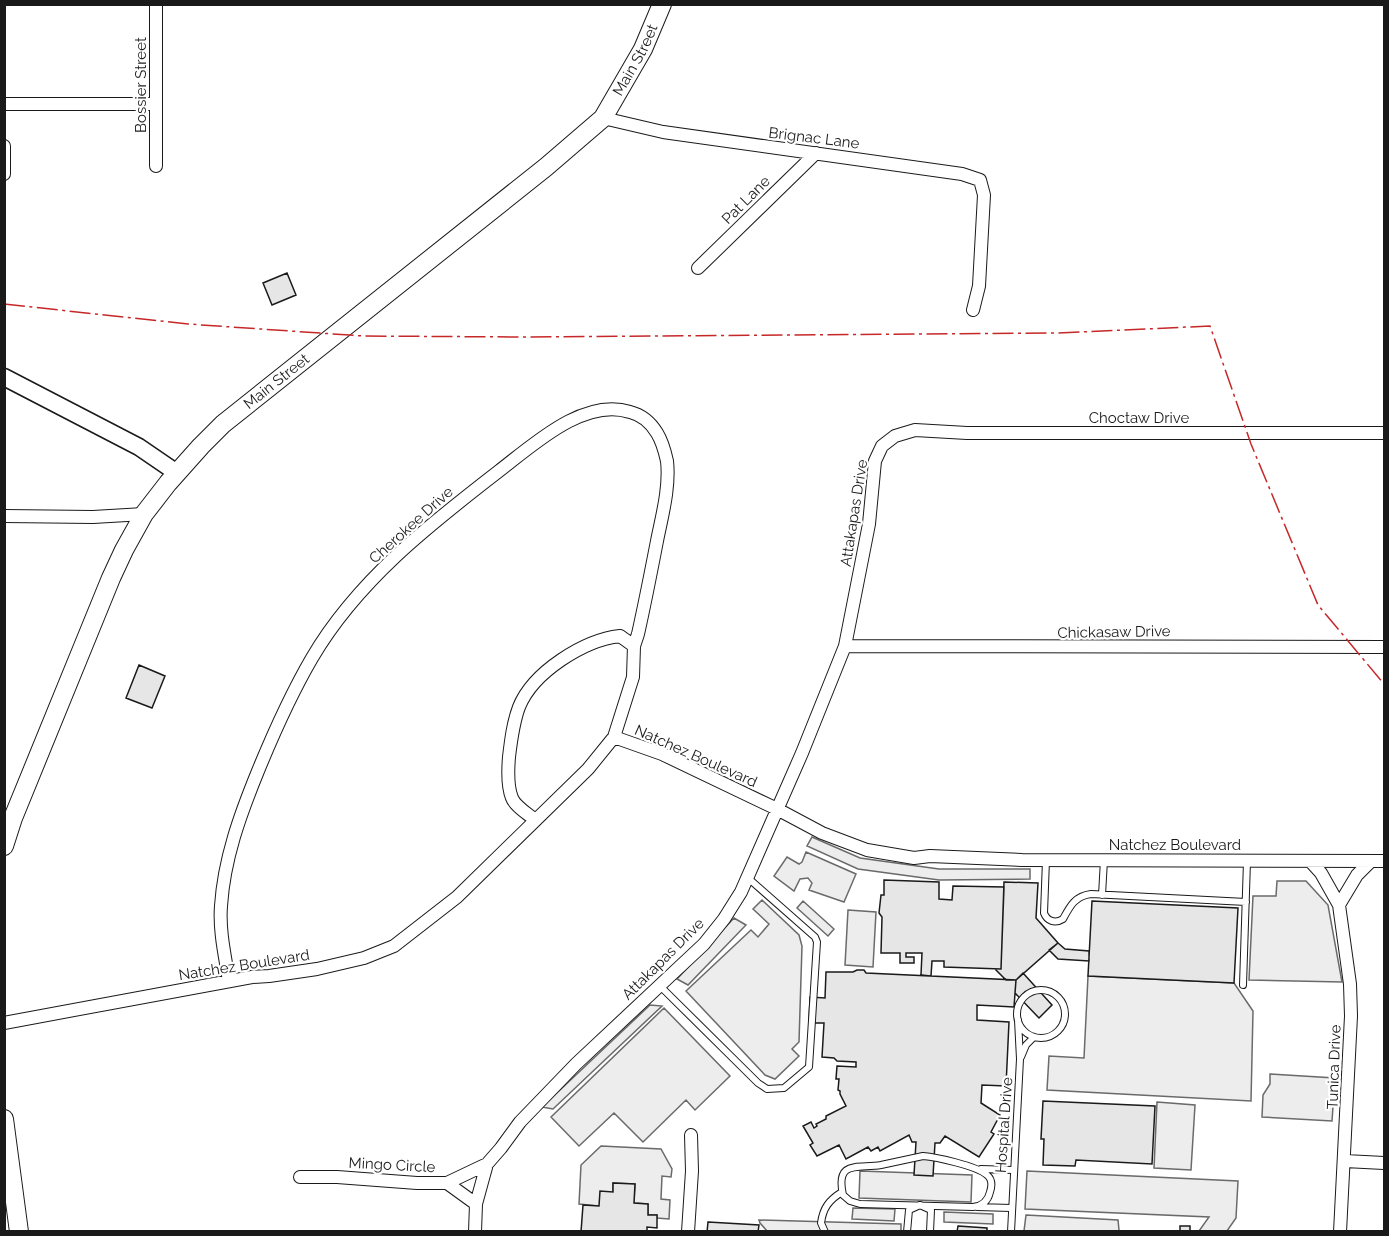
<svg xmlns="http://www.w3.org/2000/svg" width="1389" height="1236" font-family="Raleway,sans-serif">
	<style>
		.built { fill: #ededed; stroke: #6a6a6a; stroke-width: 1.5 }
		.building { fill: #e6e6e6; stroke: #1a1a1a; stroke-width: 1.5 }
		.lines { fill: none; stroke-linecap: round; stroke-linejoin: round }
		.lane-casing { stroke: #1a1a1a; stroke-width: 8 }
		.street-casing { stroke: #1a1a1a; stroke-width: 14 }
		.secondary-casing { stroke: #1a1a1a; stroke-width: 19 }
		.primary-casing { stroke: #1a1a1a; stroke-width: 20 }
		.lane { stroke: #fff; stroke-width: 6 }
		.street { stroke: #fff; stroke-width: 12 }
		.secondary { stroke: #fff; stroke-width: 16 }
		.primary { stroke: #fff; stroke-width: 18 }
		.power { stroke: #c62828; stroke-width: 1.5; stroke-dasharray: 21 4.5 3 4.5; stroke-linecap: butt }
		.labels { text-anchor: middle; stroke-width: 4.5; stroke-linejoin: round; paint-order: stroke }
		.street-label { font-size: 15px; fill: #1a1a1a; stroke: #fff }
	</style>
	<rect width="100%" height="100%" fill="#fff"/>
	<!-- built -->
	<path class="built" d="M812 837 860 858 939 869H1030V879L939 880 858 869 807 846Z
		M806 852 856 874 844 902 809 890 812 883 808 878 800 879 794 891 774 876 787 857 799 864 802 862Z
		M1277 881H1306L1328 905 1342 982 1249 980 1253 896H1276Z
		M762 900 799 935 802 946 799 1042 792 1049 799 1056 775 1079 765 1075 686 991 751 930 758 937 769 924 753 909Z
		M803 901 834 929 828 936 797 908Z
		M848 910 876 912 873 967 845 965Z
		M734 918 746 925 688 985 677 979Z
		M1088 976 1234 983 1253 1011 1251 1101 1047 1090 1049 1056 1084 1058Z
		M650 1005 662 1006 553 1109 542 1107Z
		M664 1008 730 1076 695 1110 686 1100 643 1142 614 1113 579 1146 551 1117Z
		M1270 1074 1335 1078 1332 1121 1262 1117 1263 1095 1270 1084Z
		M1157 1102 1195 1105 1191 1170 1154 1168Z
		M601 1146 661 1149 672 1169 671 1177 662 1176 661 1199 670 1200 669 1219 657 1218V1215H648V1204L634 1203 635 1184 613 1183V1192L599 1206 579 1204 581 1165Z
		M860 1171 972 1175 971 1202 859 1198Z
		M1027 1171 1238 1181 1236 1218 1227 1231H1199L1209 1217 1025 1209Z
		M853 1208 895 1209 894 1221 852 1219Z
		M944 1212 993 1214V1224L944 1222Z
		M1026 1215 1118 1220 1119 1230 1118 1232 1024 1231Z
		M759 1220 901 1224V1231L768 1232 760 1223Z"/>
	<!-- building -->
	<path class="building" d="M287 273 296 295 272 305 263 283Z
		M139 665 165 676 152 708 126 698Z
		M884 880 939 882V899L952 900 953 886 1004 887 1001 969 944 967V961H932L931 976 921 975 922 953H906V957H914V963H900V953H881L882 917 879 913 881 895H884Z
		M1004 882 1038 883 1036 918 1058 943 1016 980H1006L995 969H1001Z
		M1092 901 1238 908 1234 983 1088 976Z
		M1058 943 1065 949 1089 951V961L1058 959 1049 950Z
		M857 970H864L866 973 1016 980 1014 1007 977 1005V1020L1009 1022 1006 1086 982 1085 981 1103 1000 1115 991 1132 994 1134 979 1157 945 1136 940 1143H935L933 1176 914 1175 916 1142H912L909 1135 880 1151 878 1147 871 1151 868 1147 846 1159 839 1145 817 1156 810 1145 813 1143 803 1126 811 1122 814 1128 817 1126 816 1124 826 1119V1116L846 1106 840 1094V1091L838 1090 839 1079H836L837 1066 856 1067V1062L837 1061 834 1058 822 1057 824 1023H809L810 997 825 998 826 972H853Z
		M1023 973 1052 1005 1039 1018 1015 993 1016 980Z
		M1043 1101 1155 1106 1152 1164 1076 1160 1075 1166 1043 1165 1044 1139H1041Z
		M613 1183 635 1184 634 1203 648 1204V1215H657V1228L647 1227V1232H581L583 1205 599 1206 600 1191 613 1192Z
		M708 1222 759 1225 758 1232H707Z
		M958 1226 987 1228V1232H957Z
		M1180 1226H1190V1232H1180Z"/>
	<g class="lines">
		<!-- lane casing -->
		<g class="lane-casing">
			<path id="lane" d="M1046 860 1044 913C1047 921 1055 924 1063 919 1070 906 1075 896 1091 894L1246 902
				M1102 895 1104 860
				M1243 985 1247 861
				M660 986 758 1083 767 1089 784 1088 809 1067 817 942 815 937 748 878
				M1017 1014a24 24 0 1 1 48 0a24 24 0 1 1-48 0Z
				M1021 1057 1026 1045 1034 1037
				M923 1156C936 1157 977 1166 987 1175 992 1179 992 1186 990 1192 988 1201 982 1206 973 1207L860 1204 850 1201 843 1195C835 1159 859 1169 881 1165 895 1162 909 1159 923 1156Z
				M981 1169 1013 1170
				M977 1207 1011 1208
				M825 1232 821 1223C823 1208 829 1200 842 1192
				M907 1232 909 1210 920 1205 931 1210 930 1232
				M1011 1232 1020 1059 1018 1020"/>
		</g>
		<!-- street casing -->
		<g class="street-casing">
			<path id="street" d="M4 104H156
				M603 118 663 132 962 174 980 180 984 195 979 286 973 310
				M4 146V174
				M156 166V4
				M698 268 816 153
				M4 516 93 517 144 514
				M845 646 1384 647
				M614 737 662 754 777 809 822 833 867 850 914 858 930 856 1022 860 1384 861
				M535 820C528 814 515 806 512 798 507 786 508 769 509 757 511 740 513 723 519 707 533 672 584 640 620 636L634 646
				M1311 862 1321 873 1339 905
				M4 1023 252 977 269 976 317 969 364 958 394 946 457 897 588 769 614 737 633 677 634 646 638 634C645 603 651 572 657 541 662 516 670 487 667 461 665 452 662 441 657 433 651 423 642 415 630 412 584 397 533 445 499 471 429 525 357 581 312 658 291 694 274 732 258 771 240 815 224 859 221 906 219 930 225 956 229 981
				M1345 1161 1384 1163
				M300 1177H337L417 1183H447L476 1204
				M447 1183 487 1164
				M475 1232 476 1204 487 1164 501 1148 520 1122 576 1064 704 944 724 919 741 892 802 753 845 646 869 524 875 461 882 446 895 436 915 430 967 433H1384
				M688 1232 692 1171 691 1135
				M1340 1232 1351 1016 1350 984 1339 905 1357 875 1370 862"/>
		</g>
		<!-- secondary casing -->
		<g class="secondary-casing">
			<path id="secondary" d="M4 377 139 447 177 473"/>
		</g>
		<!-- primary casing -->
		<g class="primary-casing">
			<g id="primary">
				<path id="s1" d="M4 846 13 818 111 578 124 550 144 514 168 483 201 446 223 424 546 167 603 118 643 49 662 4"/>
				<path d="M4 1119 19 1232"/>
			</g>
		</g>
		<!-- lane -->
		<use href="#lane" class="lane"/>
		<!-- street -->
		<use href="#street" class="street"/>
		<!-- secondary -->
		<use href="#secondary" class="secondary"/>
		<!-- primary -->
		<use href="#primary" class="primary"/>
		<!-- power -->
		<path class="power" d="M4 304 188 324 363 336 523 337 1058 333 1210 326 1251 444 1318 605 1384 684"/>
	</g>
	<g class="labels">
		<!-- street labels -->
		<g class="street-label">
			<text dy="5" stroke="none"><textPath href="#s1" startOffset="1035">Main Street</textPath></text>
			<text transform="translate(141 85) rotate(-90)" y="5">Bossier Street</text>
			<text transform="translate(814 138) rotate(7)" y="5">Brignac Lane</text>
			<text transform="translate(746 200) rotate(-45)" y="5">Pat Lane</text>
			<text dy="5" stroke="none"><textPath href="#s1" startOffset="549">Main Street</textPath></text>
			<text x="1139" y="423">Choctaw Drive</text>
			<text transform="translate(854 513) rotate(-81)" y="5">Attakapas Drive</text>
			<text transform="translate(411 525) rotate(-42)" y="5">Cherokee Drive</text>
			<text transform="translate(1114 632) rotate(-1)" y="5">Chickasaw Drive</text>
			<text transform="translate(696 756) rotate(24)" y="5">Natchez Boulevard</text>
			<text x="1175" y="850">Natchez Boulevard</text>
			<text transform="translate(663 959) rotate(-45)" y="5">Attakapas Drive</text>
			<text transform="translate(244 965) rotate(-9)" y="5">Natchez Boulevard</text>
			<text transform="translate(1334 1067) rotate(-88)" y="5">Tunica Drive</text>
			<text transform="translate(1004 1125) rotate(-86)" y="5">Hospital Drive</text>
			<text transform="translate(392 1165) rotate(3)" y="5">Mingo Circle</text>
		</g>
	</g>
	<!-- border -->
	<rect width="1389" height="1236" fill="none" stroke="#1a1a1a" stroke-width="12"/>
</svg>
